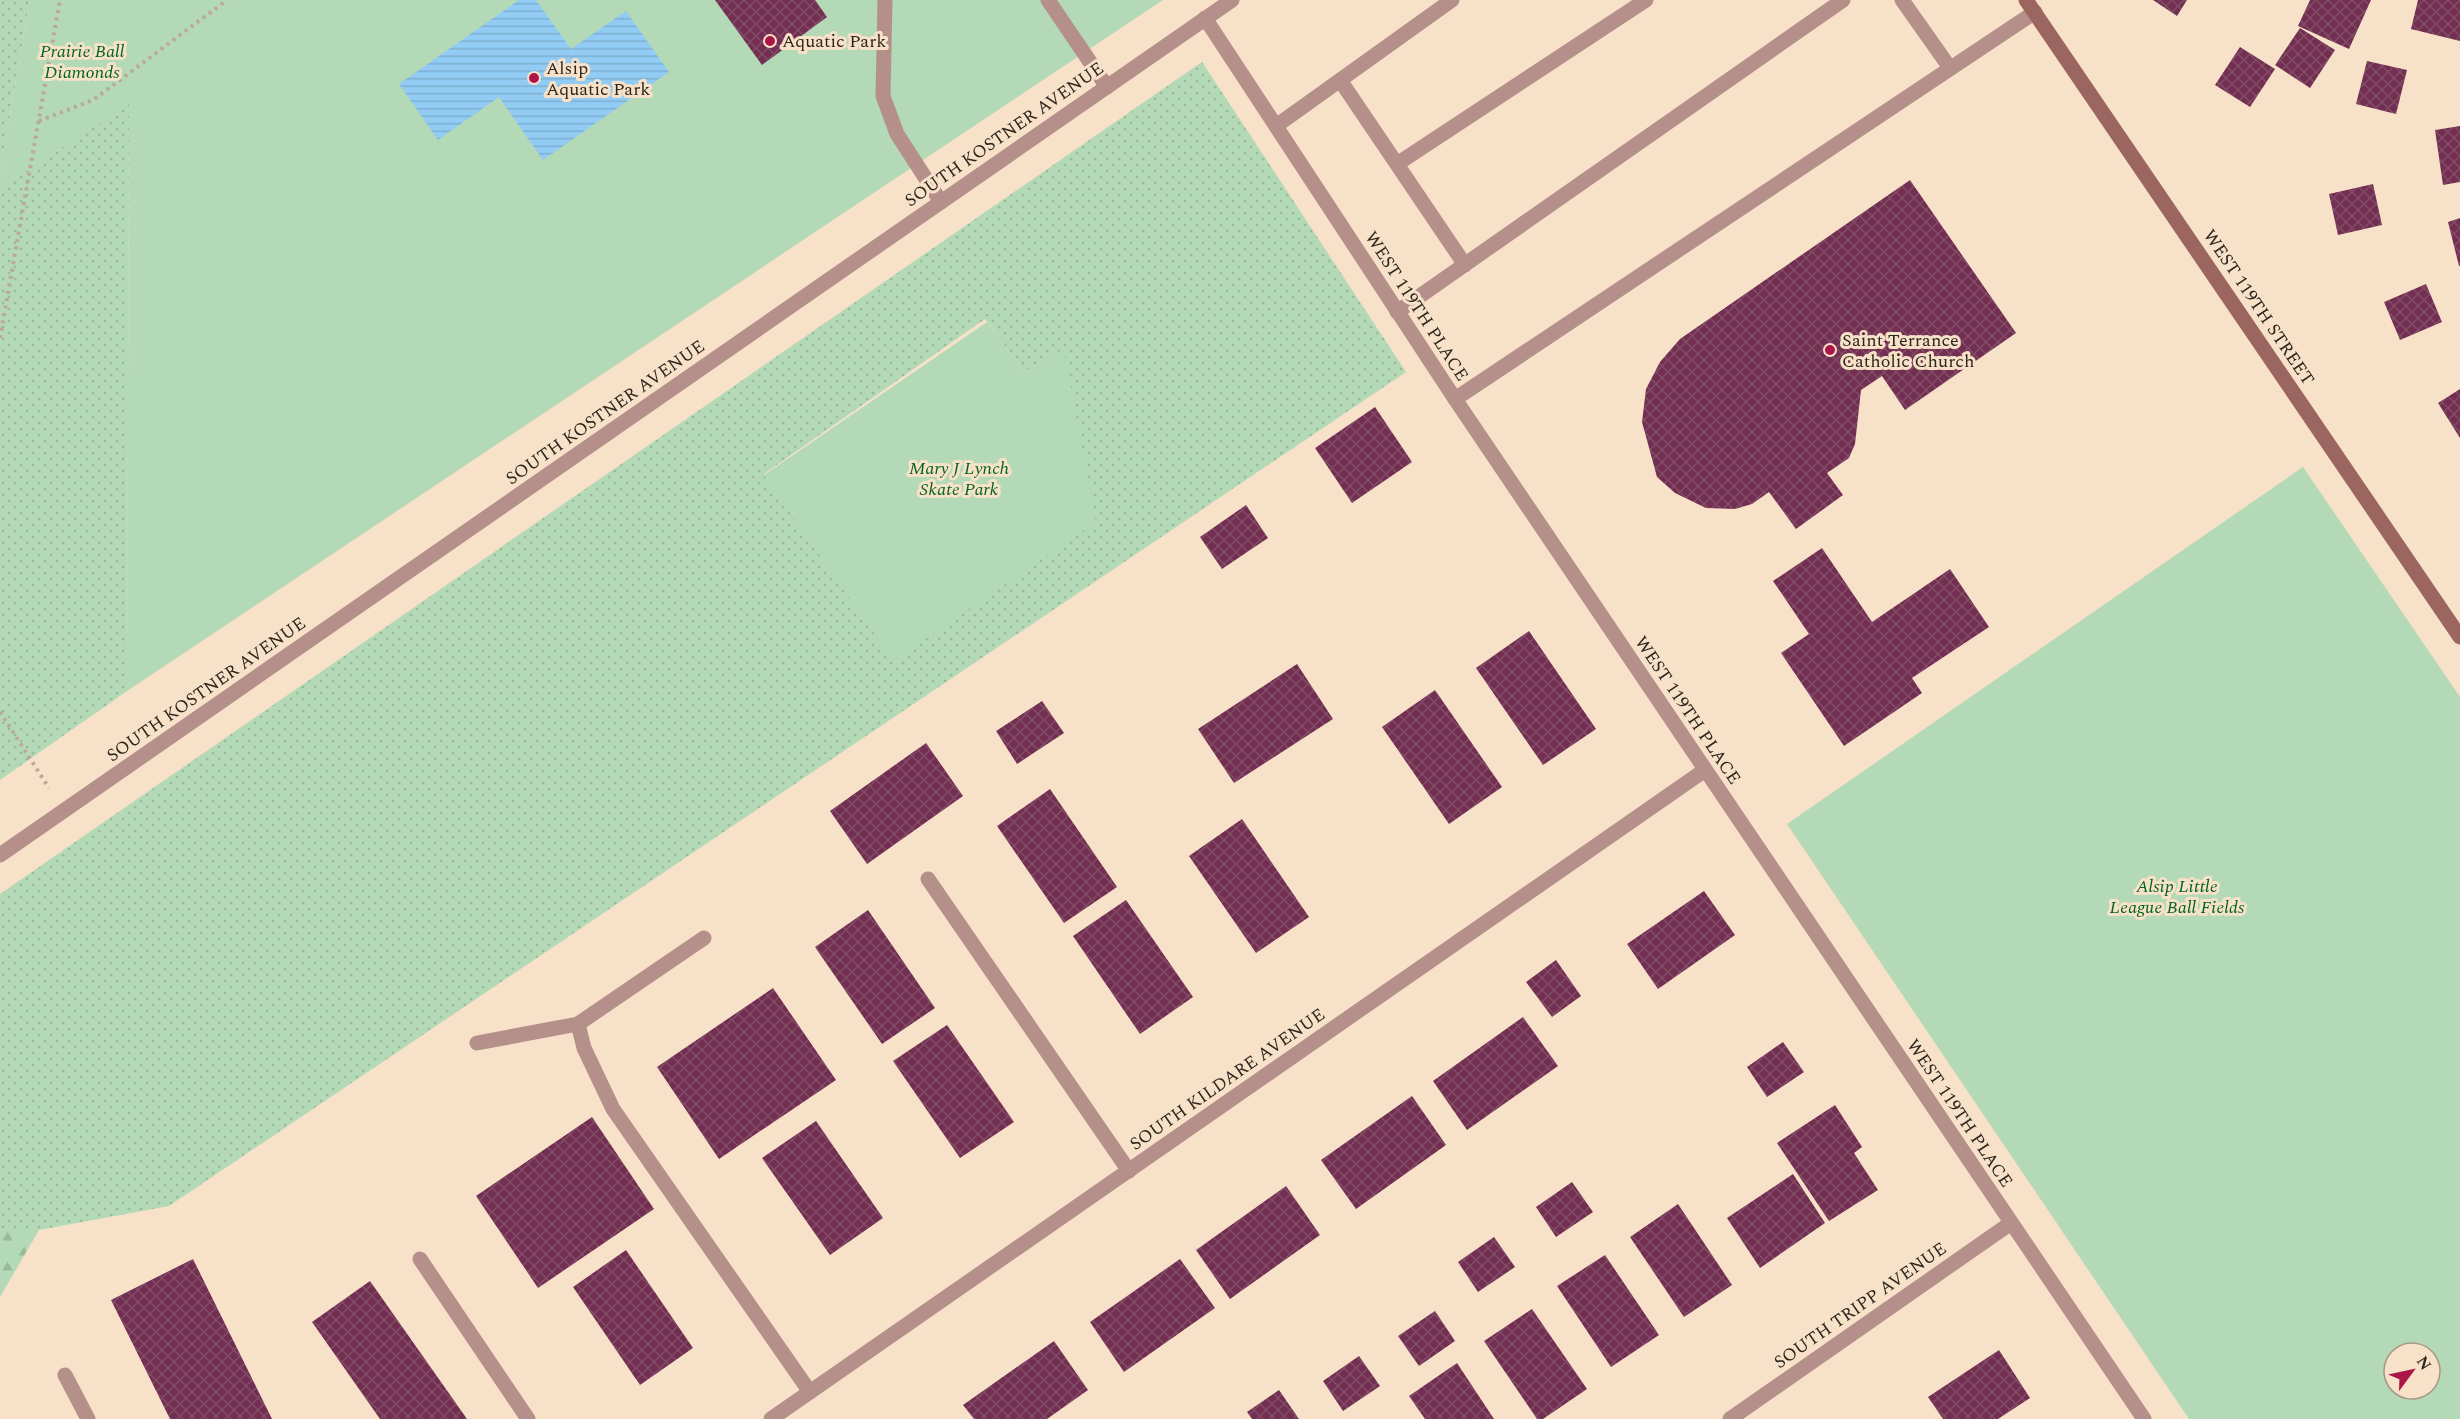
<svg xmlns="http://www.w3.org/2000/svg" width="2460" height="1419" font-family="Spectral,serif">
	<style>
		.grass { fill: url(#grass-dots); fill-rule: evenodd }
		.forest { fill: url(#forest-firs) }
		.park { fill: #b3d9b6; fill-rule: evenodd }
		.water { fill: url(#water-rules) }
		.building { fill: url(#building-cross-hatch) }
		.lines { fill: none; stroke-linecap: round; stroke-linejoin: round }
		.path { stroke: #bba995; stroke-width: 4; stroke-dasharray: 3 4.5; stroke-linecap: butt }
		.lane { stroke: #b5908a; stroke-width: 15 }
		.street { stroke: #b5908a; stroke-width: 15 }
		.secondary { stroke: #9a665f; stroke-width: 15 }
		.poi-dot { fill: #aa1647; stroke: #f8e1c9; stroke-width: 2 }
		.labels { text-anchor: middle; stroke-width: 6; stroke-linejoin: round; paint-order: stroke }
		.poi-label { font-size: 18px; fill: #2e261d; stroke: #f8e1c9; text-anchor: start }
		.park-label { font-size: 18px; font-style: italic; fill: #006521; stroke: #f8e1c9 }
		.street-label { font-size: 18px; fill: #2e261d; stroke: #f8e1c9 }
	</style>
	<defs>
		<pattern id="grass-dots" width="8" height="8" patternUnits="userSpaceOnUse" patternTransform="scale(1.5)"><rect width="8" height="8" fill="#b3d9b6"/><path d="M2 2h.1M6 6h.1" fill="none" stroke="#9aba9c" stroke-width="1.8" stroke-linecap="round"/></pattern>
		<pattern id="forest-firs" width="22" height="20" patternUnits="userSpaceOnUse" patternTransform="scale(1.5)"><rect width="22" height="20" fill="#b3d9b6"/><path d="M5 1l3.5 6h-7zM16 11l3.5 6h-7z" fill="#9aba9c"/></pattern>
		<pattern id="water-rules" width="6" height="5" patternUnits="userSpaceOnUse" patternTransform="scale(1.5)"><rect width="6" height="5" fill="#92ccf4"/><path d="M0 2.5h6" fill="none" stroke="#7eafd1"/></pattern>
		<pattern id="building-cross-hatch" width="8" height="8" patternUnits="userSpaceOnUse" patternTransform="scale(1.5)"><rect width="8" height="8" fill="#722f51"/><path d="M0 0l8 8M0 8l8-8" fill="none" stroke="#824c66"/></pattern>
	</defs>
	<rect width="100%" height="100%" fill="#f8e1c9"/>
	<!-- grass -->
	<path class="grass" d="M0 0H30L0 173Z
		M1202 62 1406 372 169 1206 39 1230H0V894ZM985 319 1024 372 1063 350 893 660 764 474Z
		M129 103 127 691 0 780V188Z"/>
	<!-- forest -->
	<path class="forest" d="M0 1230H39L0 1297Z"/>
	<!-- park -->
	<path class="park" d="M30 0H1163L127 691 129 104 0 188V173Z
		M987 322 1024 372 1064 349 1096 522 893 661 764 475Z
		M2303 467 2460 697V1419H2189L1787 824ZM2394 1353H2430V1389H2394Z"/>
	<!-- water -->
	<path class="water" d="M519 0H536L571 49 626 11 669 72 543 160 499 97 438 140 399 84Z"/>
	<!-- building -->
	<path class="building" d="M715 0H815L827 17 762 65Z
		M2153 0H2187L2177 16Z
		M2310 0H2371L2349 49 2298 26Z
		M2418 0H2460V41L2411 29Z
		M2300 28 2335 50 2310 88 2275 65Z
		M2240 47 2275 69 2250 107 2215 85Z
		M2367 61 2407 70 2396 114 2356 104Z
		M2460 126V182L2443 185 2435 130Z
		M1910 180 2016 333 1905 410 1882 376 1861 390 1855 444 1849 458 1827 473 1843 495 1796 529 1769 492 1752 504 1735 509 1706 508 1675 493 1657 477 1642 422 1646 389 1660 362 1680 339Z
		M2373 184 2382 225 2338 235 2329 194Z
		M2460 218V266H2459L2448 222Z
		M2426 284 2442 322 2400 340 2384 302Z
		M2460 389V438L2438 403Z
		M1375 407 1412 462 1352 503 1315 448Z
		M1246 505 1268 538 1222 569 1200 537Z
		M1822 548 1872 622 1950 569 1989 627 1912 678 1922 693 1844 746 1781 653 1809 634 1773 581Z
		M1529 631 1596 729 1543 765 1476 668Z
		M1297 664 1333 719 1234 783 1198 729Z
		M1435 690 1502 787 1449 824 1382 727Z
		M1042 701 1064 733 1017 764 996 731Z
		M926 743 963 796 867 864 830 811Z
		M1050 789 1117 887 1064 923 997 826Z
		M1242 819 1309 917 1256 953 1189 856Z
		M1704 891 1735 935 1658 989 1627 944Z
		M1126 900 1193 997 1140 1034 1073 936Z
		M868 910 935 1008 882 1044 815 947Z
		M1556 960 1581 996 1552 1017 1526 982Z
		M773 988 836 1080 719 1159 657 1067Z
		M1523 1017 1558 1066 1467 1130 1433 1081Z
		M947 1025 1014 1122 960 1158 893 1061Z
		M1783 1042 1804 1072 1767 1097 1747 1067Z
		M1412 1096 1446 1145 1356 1209 1321 1160Z
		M1835 1105 1862 1147 1854 1153 1878 1190 1829 1221 1777 1143Z
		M592 1117 654 1209 538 1288 476 1196Z
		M816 1121 883 1218 830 1255 762 1158Z
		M1793 1174 1825 1223 1760 1268 1727 1218Z
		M1572 1182 1593 1212 1556 1237 1536 1207Z
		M1286 1186 1320 1235 1230 1299 1196 1250Z
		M1678 1204 1732 1285 1684 1317 1630 1237Z
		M1494 1237 1515 1267 1478 1292 1458 1262Z
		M626 1250 693 1348 640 1385 573 1287Z
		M1605 1255 1659 1335 1611 1367 1557 1286Z
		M193 1259 272 1419H170L111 1300Z
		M1180 1259 1215 1308 1124 1372 1090 1322Z
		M370 1281 467 1419H380L312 1322Z
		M1532 1309 1587 1389 1543 1419H1537L1484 1341Z
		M1435 1311 1455 1341 1419 1366 1398 1336Z
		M1054 1341 1088 1390 1047 1419H974L963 1405Z
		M1999 1350 2030 1398 1998 1419H1943L1928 1397Z
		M1359 1356 1380 1386 1343 1411 1323 1381Z
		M1457 1363 1494 1419H1425L1409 1396Z
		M1279 1390 1299 1419H1252L1247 1412Z"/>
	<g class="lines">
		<!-- path -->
		<path class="path" d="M39 121 93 100 227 0
			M0 338 60 0
			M0 712 49 788"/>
		<!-- lane -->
		<path class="lane" d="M885 0 883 96 897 134 941 202
			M1048 0 1107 87
			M1902 0 1950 68
			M1340 80 1465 265
			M1276 126 1452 0
			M1397 164 1646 0
			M1397 312 1843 0
			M1455 399 2035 12
			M928 879 1129 1171
			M704 938 578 1024 584 1048 613 1109 810 1392
			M477 1043 578 1024
			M420 1259 528 1419
			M65 1375 88 1419"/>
		<!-- street -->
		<path class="street" d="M1205 18 1455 399 2144 1419
			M0 855 1232 0
			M771 1419 1705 770
			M1730 1419 2011 1223"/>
		<!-- secondary -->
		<path class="secondary" d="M2026 0 2460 637"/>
	</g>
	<!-- markers -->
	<g class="poi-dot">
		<circle cx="770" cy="41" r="6"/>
		<circle cx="534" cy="78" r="6"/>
		<circle cx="1830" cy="350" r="6"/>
	</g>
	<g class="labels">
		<!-- poi labels -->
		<g class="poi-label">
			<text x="782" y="47">Aquatic Park</text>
			<text x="546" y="74">Alsip<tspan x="546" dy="21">Aquatic Park</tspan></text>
			<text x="1842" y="346">Saint Terrance<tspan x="1842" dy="21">Catholic Church</tspan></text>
		</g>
		<!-- park labels -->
		<g class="park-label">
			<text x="82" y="57">Prairie Ball<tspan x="82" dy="21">Diamonds</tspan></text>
			<text x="959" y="474">Mary J Lynch<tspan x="959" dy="21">Skate Park</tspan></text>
			<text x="2177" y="892">Alsip Little<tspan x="2177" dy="21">League Ball Fields</tspan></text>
		</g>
		<!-- street labels -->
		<g class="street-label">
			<text transform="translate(1004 134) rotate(-35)" y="6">SOUTH KOSTNER AVENUE</text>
			<text transform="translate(1417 306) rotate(57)" y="6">WEST 119TH PLACE</text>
			<text transform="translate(2259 307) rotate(56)" y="6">WEST 119TH STREET</text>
			<text transform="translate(605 412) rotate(-35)" y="6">SOUTH KOSTNER AVENUE</text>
			<text transform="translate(206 689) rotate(-35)" y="6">SOUTH KOSTNER AVENUE</text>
			<text transform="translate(1688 710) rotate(56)" y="6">WEST 119TH PLACE</text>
			<text transform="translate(1227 1079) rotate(-35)" y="6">SOUTH KILDARE AVENUE</text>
			<text transform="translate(1960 1113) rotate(56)" y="6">WEST 119TH PLACE</text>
			<text transform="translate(1860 1305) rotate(-35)" y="6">SOUTH TRIPP AVENUE</text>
		</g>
	</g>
	<!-- north arrow -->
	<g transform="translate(2412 1371) rotate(57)"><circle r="28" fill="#f8e1c9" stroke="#a79684" stroke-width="1.5"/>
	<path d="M0-4.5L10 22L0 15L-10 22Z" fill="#aa1647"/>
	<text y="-9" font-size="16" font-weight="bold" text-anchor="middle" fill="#2e261d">N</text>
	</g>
</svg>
